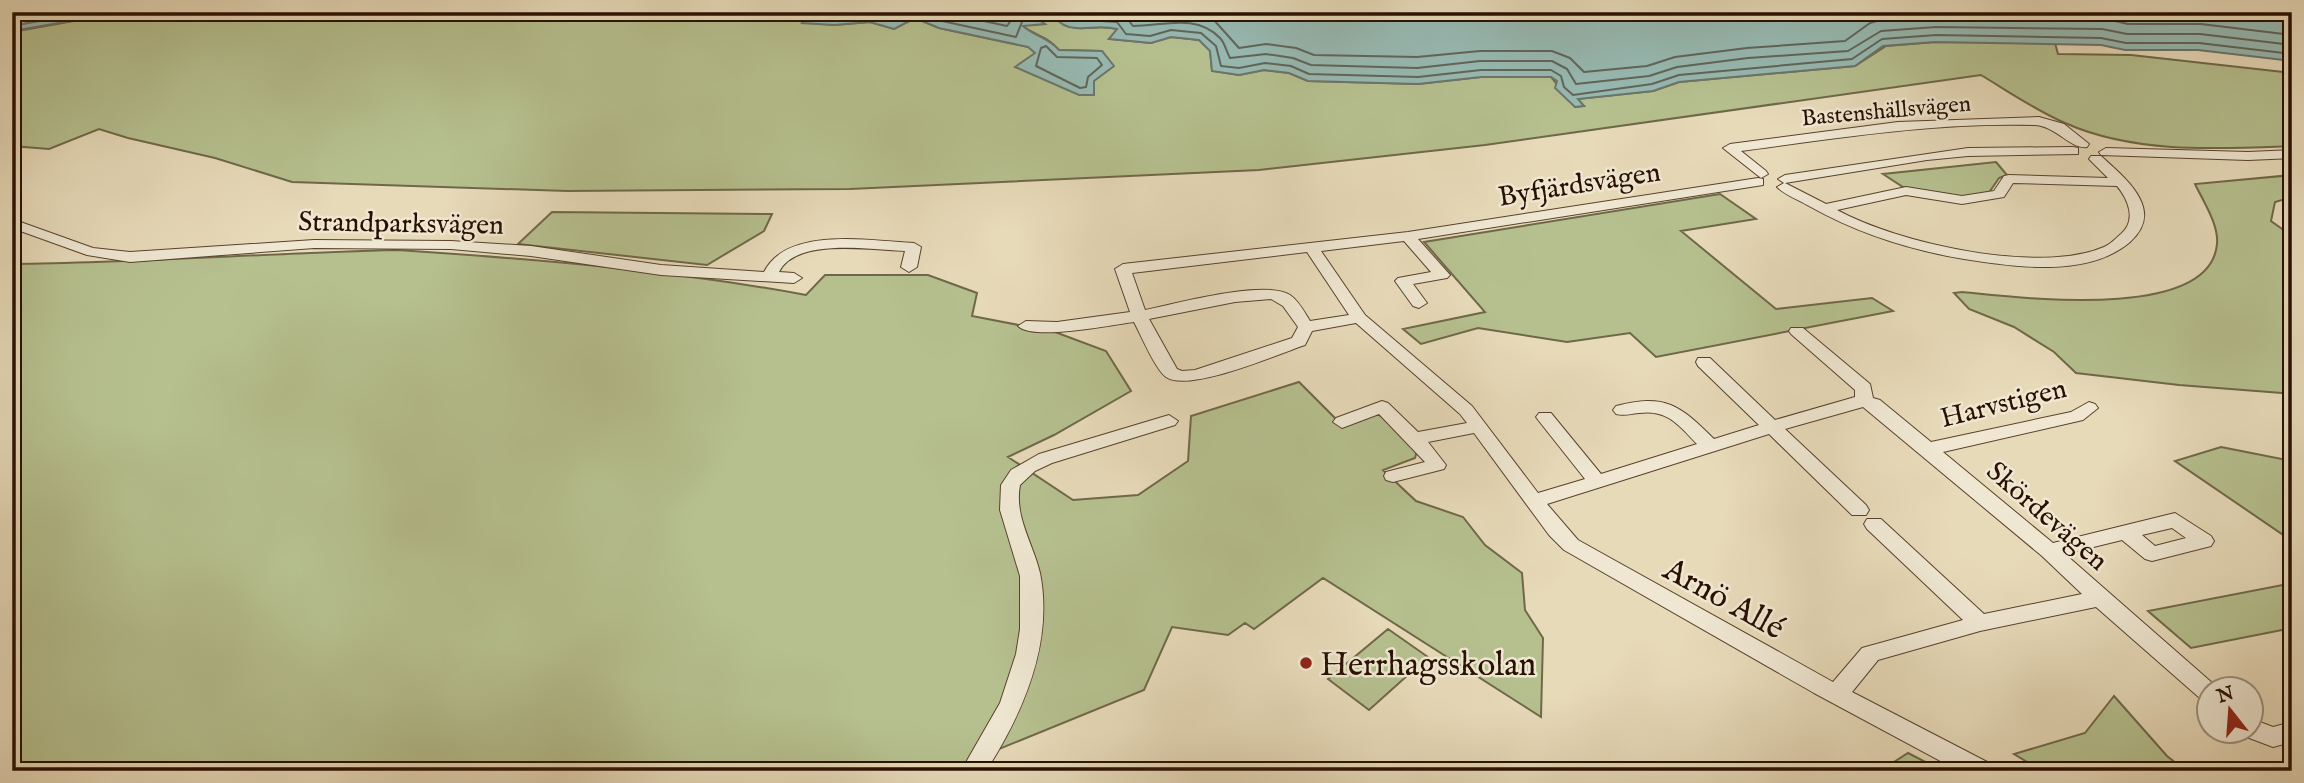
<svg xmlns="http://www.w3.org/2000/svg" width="2304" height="783" font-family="'IM FELL English',serif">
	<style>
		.green { fill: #b6c08f; stroke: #6f6848; stroke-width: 2 }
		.water { fill: #97bab3; stroke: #6b766b; stroke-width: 2 }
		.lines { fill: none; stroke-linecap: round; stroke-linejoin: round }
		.shore { stroke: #60655a; stroke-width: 2 }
		.minor-casing { stroke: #58422e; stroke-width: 2 }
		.minor { fill: #efe7d2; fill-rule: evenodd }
		.poi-dot { fill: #8f2418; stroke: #efe7d2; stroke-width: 2.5 }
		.labels { text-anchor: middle; stroke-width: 5; stroke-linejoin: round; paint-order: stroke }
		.far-street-label { font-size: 23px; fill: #281000; stroke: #efe7d2 }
		.street-label { font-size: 28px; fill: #281000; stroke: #efe7d2 }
		.near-street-label { font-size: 33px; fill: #281000; stroke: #efe7d2 }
		.near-poi-label { font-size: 33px; fill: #281000; stroke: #efe7d2; text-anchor: start }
	</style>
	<rect width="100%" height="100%" fill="#e7dab9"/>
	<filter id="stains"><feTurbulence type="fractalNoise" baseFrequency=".00286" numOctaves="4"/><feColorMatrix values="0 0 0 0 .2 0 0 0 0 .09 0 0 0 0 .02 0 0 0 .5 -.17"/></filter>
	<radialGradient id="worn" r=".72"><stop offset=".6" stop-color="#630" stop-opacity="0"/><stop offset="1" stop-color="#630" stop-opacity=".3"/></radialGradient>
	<!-- green -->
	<path class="green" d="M12 12H90L12 26Z
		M124 12H810L803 22 834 25 870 22 894 29 915 18 939 28 1029 47 1036 53 1016 67 1038 75 1093 81 1113 66 1102 51 1059 50C1049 37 1034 35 1021 25L1044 24 1032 15 1034 12C1055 12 1062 27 1077 28 1093 29 1099 25 1118 29L1109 39 1151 43 1171 37 1199 40 1210 50 1212 71 1239 75 1264 70 1289 73 1308 81 1418 84 1481 77H1551L1575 107 1584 106 1577 99 1653 91 1679 82 1855 66 1886 46 1935 42 2055 43 2058 54 2131 55 2292 73V146C2217 149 2135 154 2065 123 2035 110 2009 92 1981 75L1485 145 1259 170 850 189 567 191 292 182 215 158 128 138 99 129 49 149 12 146V32Z
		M1996 162 2007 175 1999 178 1988 194 1961 197 1903 187 1883 174Z
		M2292 175V197L2275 202 2271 221 2292 236V396L2282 393 2179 385 2076 373 2054 352 2014 327 1969 309 1954 293 1962 292C2015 297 2210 323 2217 244 2219 225 2203 201 2195 184Z
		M1720 194 1756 219 1681 231 1776 309 1872 298 1893 311 1656 357 1630 333 1567 342 1478 328 1421 344 1403 329 1485 312 1424 242Z
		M552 212 772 214 764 231 707 265 518 244Z
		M397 250C534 259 671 270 806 295L825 275H928L977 293 972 316 1055 332 1106 351 1131 391 1054 435 1008 457 1073 500 1138 495 1188 461 1191 416 1299 382 1340 423C1387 407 1385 414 1418 447L1415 458 1383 470 1416 501 1463 517 1485 545 1522 573 1525 610 1543 638 1541 717 1323 578 1254 629 1245 623 1228 635 1172 627 1144 690 945 771H12V264C141 263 269 253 397 250Z
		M2221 447 2292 461V541L2175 461Z
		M2288 584H2292V631L2282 630 2191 648 2148 611Z
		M1388 629 1428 657 1369 710 1328 679Z
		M2114 696 2167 756 2186 771H2042L2014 754 2085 733Z
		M1908 753 1943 771H1880Z"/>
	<!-- water -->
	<path class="water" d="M90 12H124L12 31V26Z
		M810 12H1034L1032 15 1045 24 1023 26C1034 36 1049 38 1059 50L1102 51 1114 66 1094 81V95H1079L1015 67 1035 53 1028 47 939 28 915 18 894 29 870 22 834 25 802 23Z
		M1046 12H2292V61L2198 50H2125L2101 45 1935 42 1883 46 1855 66 1679 82 1653 91 1578 99 1584 106 1575 107 1555 88 1557 81 1551 77H1481L1418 84 1308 81 1289 73 1264 70 1239 75 1212 71 1210 51 1199 40 1171 37 1151 43 1109 39 1117 29C1100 25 1091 29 1076 28 1061 28 1057 17 1046 12Z"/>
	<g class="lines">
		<!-- shore -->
		<path class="shore" d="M816 12 819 17 871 15 893 21 911 12
			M920 12 942 21 1016 37 1026 12
			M942 12 1007 26 1017 12
			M1058 12 1069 19 1117 22 1126 34 1150 36 1171 30 1201 33 1216 46 1221 66 1239 68 1265 63 1291 66 1309 74 1418 77 1481 70H1551L1561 76 1564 87 1573 95 1652 84 1679 75 1852 59 1882 39 1936 35 2101 38 2126 43H2199L2292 54
			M1116 12 1125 16 1133 26C1163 26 1196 13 1220 38 1225 43 1226 51 1230 58L1266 54 1293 58 1311 65 1417 68 1480 61H1552L1567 69 1576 84 1649 76 1677 67 1748 58 1848 51 1881 31 1936 27 2102 29 2127 34H2200L2292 45
			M1188 12 1213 19 1239 48 1266 44 1296 48 1314 55 1417 57 1480 51H1552L1570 58 1584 72 1647 66 1675 57 1747 48 1845 41 1870 23 1880 20 1936 16 2102 18 2128 24H2201L2292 35
			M1046 46 1057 57 1097 58 1102 65 1088 77 1086 87 1080 88 1036 66 1041 48Z"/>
		<!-- minor casing -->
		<g class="minor-casing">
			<path id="minor" d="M2039 117 2064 124 2089 144 2087 147C2071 150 2055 125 2034 125 1936 122 1838 138 1741 151L1766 171 1768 174 1761 178 1723 148 1730 144 1898 122Z
				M2073 147 2078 148V154L1968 156 1927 160 1785 183 1826 204 1906 187 1962 196 1994 191 2004 176 2009 175 2108 178 2089 159 2091 156H2101C2125 178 2166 210 2130 242 2088 278 2015 267 1964 259 1909 250 1857 233 1809 206 1799 200 1785 195 1777 187L1784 183 1778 179 1785 175 1968 148ZM2013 183 2117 186C2128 199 2137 220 2121 234 2116 238 2111 244 2104 247 2040 275 1897 243 1837 210L1906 195 1962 204 2004 197Z
				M2106 148 2248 152 2292 150V158L2248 160 2101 155 2099 152Z
				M1758 178 1763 179V185L1418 239 1450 275 1447 278 1413 284 1427 303 1419 308 1413 306 1395 281 1398 278 1431 272 1404 241 1321 251 1365 315 1472 406 1538 493 1585 479 1539 421 1536 417 1539 413H1551L1601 474 1697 444C1679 425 1667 409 1639 413 1630 414 1624 416 1616 414L1613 410 1616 406C1665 393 1680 405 1714 439L1759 425 1698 366 1696 362 1698 358H1710L1775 420 1855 397V390L1791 334 1789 331 1791 328H1803L1870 384 1873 398 1880 400 1931 442 2071 412 2089 402 2095 404 2098 408 2083 420 1943 452 2053 543 2175 513 2211 536 2214 541 2211 546 2152 561 2145 559 2122 540 2065 554 2218 688H2210V703L2202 700 2096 607 1980 631 1878 660 1852 692 1991 764 1994 771H1959L1814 693 1564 550 1549 535 1474 433 1428 442 1446 465 1444 469 1393 482 1386 480 1384 476 1386 472 1425 462 1379 414 1342 428 1333 422 1336 418 1382 401 1388 403 1418 432 1467 423 1460 414 1356 323 1312 331 1305 345C1278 354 1189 393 1166 377 1155 369 1141 335 1134 322 1111 325 1033 341 1018 326L1026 321 1057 322 1130 312 1115 269 1123 264 1408 232ZM1307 252 1349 315 1310 321C1305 313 1299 301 1290 295 1265 279 1175 304 1145 310L1132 273ZM1271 299 1283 306 1298 327 1292 338 1195 370 1182 371 1177 369 1149 319 1235 302ZM1863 407 2042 556 2082 594 1984 614 1881 519H1867L1864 524 1867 529 1963 620 1862 648 1833 682 1578 540 1547 504 1769 434 1852 515H1866L1869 510 1866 505 1785 429ZM2172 528 2186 538 2155 546 2142 535Z
				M12 219 93 248 130 252 314 240 451 241 531 246 661 265 764 272C787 226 870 241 914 243L921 247 917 267 909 272 901 267 905 251C872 250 796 237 779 272L794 273 802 278 794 283 661 275 531 256 451 249 314 248 130 262 87 255 12 228Z
				M1169 415 1178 421 1175 425 1052 463 1035 471 1020 485C1014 517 1033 543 1040 573 1054 643 1023 713 986 771H961L1000 703 1016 654 1020 629V576L1000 510 1001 485 1011 470 1039 454Z
				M2252 719 2273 727 2292 722V742L2273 747 2244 736 2241 730H2252Z"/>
		</g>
		<!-- minor -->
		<use href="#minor" class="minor"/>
	</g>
	<!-- markers -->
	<circle class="poi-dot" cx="1306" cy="663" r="7"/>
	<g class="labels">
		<!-- far-street labels -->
		<g class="far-street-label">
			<text transform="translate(1886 110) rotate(-5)" y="8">Bastenshällsvägen</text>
		</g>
		<!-- street labels -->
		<g class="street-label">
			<text transform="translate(1579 183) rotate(-9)" y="10">Byfjärdsvägen</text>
			<text transform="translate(401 222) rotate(1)" y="10">Strandparksvägen</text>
			<text transform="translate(2003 402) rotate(-14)" y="10">Harvstigen</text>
			<text transform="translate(2048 515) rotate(41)" y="10">Skördevägen</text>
		</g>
		<!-- near-street labels -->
		<g class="near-street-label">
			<text transform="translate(1725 597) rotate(29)" y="12">Arnö Allé</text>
		</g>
		<!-- near-poi labels -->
		<g class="near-poi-label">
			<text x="1320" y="675">Herrhagsskolan</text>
		</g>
	</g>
	<!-- margin -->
	<rect width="2304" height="783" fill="none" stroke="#e7dab9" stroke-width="42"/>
	<rect x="14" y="14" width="2276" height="755" fill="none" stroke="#281000" stroke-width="3.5"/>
	<rect x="21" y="21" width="2262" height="741" fill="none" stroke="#281000" stroke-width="2"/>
	<!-- north arrow -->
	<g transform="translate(2230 710) rotate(343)"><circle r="33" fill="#efe7d2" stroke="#9f917e" stroke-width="2"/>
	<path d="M0-5L12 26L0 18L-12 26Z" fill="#8f2418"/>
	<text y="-10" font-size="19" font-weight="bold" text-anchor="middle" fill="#281000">N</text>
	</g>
	<rect width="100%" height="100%" filter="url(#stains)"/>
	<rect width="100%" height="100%" fill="url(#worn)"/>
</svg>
